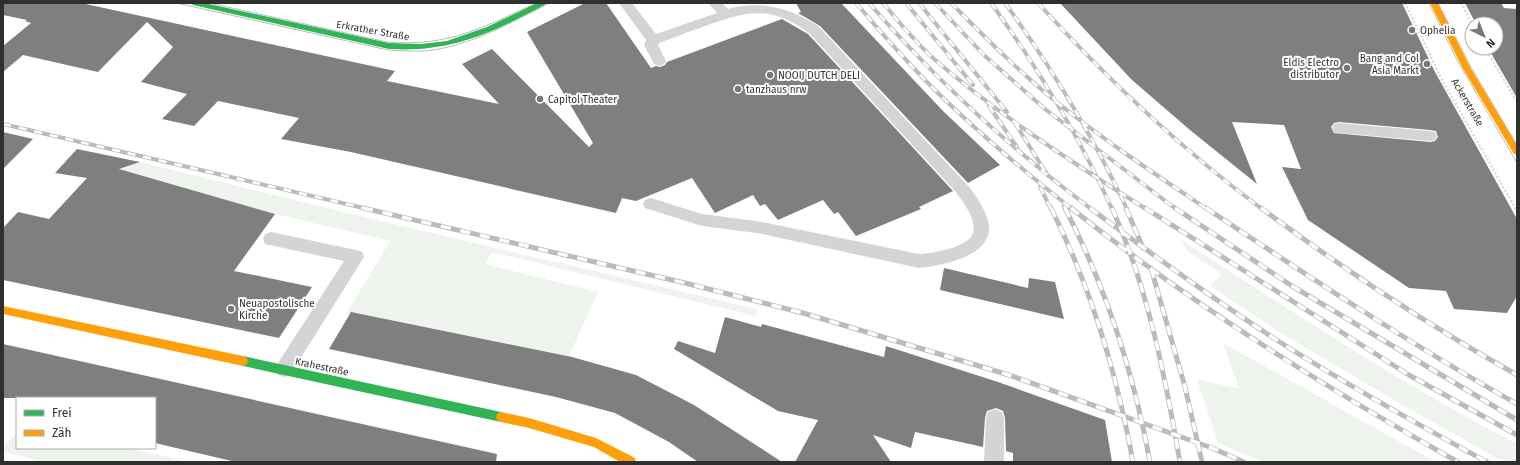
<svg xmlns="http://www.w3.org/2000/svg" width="1520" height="465" font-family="'Fira Sans',sans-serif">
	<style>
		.green { fill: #eef4ed }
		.building { fill: #7f7f7f; fill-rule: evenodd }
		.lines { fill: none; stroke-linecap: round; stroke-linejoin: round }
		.path-far1 { stroke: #d4d4d4; stroke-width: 2; stroke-dasharray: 2 2; stroke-linecap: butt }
		.path { stroke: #d4d4d4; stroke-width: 2.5; stroke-dasharray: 2 2; stroke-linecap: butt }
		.lane { fill: #d4d4d4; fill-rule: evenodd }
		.fast { fill: #30b455; fill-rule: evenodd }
		.slow { fill: #ff9f0a; fill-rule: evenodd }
		.tram { stroke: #bbb; stroke-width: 1 }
		.rail-far1-casing { stroke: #bbb; stroke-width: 4 }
		.rail-casing { stroke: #bbb; stroke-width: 5 }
		.rail-far1 { stroke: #fff; stroke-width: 2.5; stroke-dasharray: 8; stroke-linecap: butt }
		.rail { stroke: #fff; stroke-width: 3.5; stroke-dasharray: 10; stroke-linecap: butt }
		.poi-dot { fill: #787878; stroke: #fff; stroke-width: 1.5 }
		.labels { text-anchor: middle; stroke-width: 4; stroke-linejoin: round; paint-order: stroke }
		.street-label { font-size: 10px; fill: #2f2f2f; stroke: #fff }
		.poi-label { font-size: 10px; fill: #2f2f2f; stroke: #fff; text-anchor: start }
	</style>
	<rect width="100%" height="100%" fill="#fff"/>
	<!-- green -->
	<path class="green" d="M140 162 364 217 757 309 755 316 492 252 485 264 598 292 569 356 346 314 390 241 275 214 120 169Z
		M1180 239C1290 310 1400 383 1517 444V462H1506L1495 457 1411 410 1284 335 1210 286 1221 274 1186 250Z
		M1223 343 1436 462H1263L1218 443 1197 379 1239 389Z
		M17 432V448H129L190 462H45L3 452V448Z"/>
	<!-- building -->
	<path class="building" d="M3 3H81L395 71 387 81 499 104 462 64 492 49 589 147 593 143 527 32 585 3H606L651 68 656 66 660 67 665 65 667 62 782 19 808 34 953 191 919 207 921 209 856 236 838 212 834 214 823 200 778 220 765 204 760 206 753 195 715 213 692 178 636 201 622 198 616 213 351 152 281 139 299 118 218 101 194 126 162 119 187 94 141 82 173 47 147 22 98 72 23 55 3 72V46L31 23 25 21 27 20 3 15Z
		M796 3H841L943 111 1000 165 968 183 820 26 798 13 801 12Z
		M1060 3H1402L1435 72 1517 219V296L1507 313 1454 309 1446 291 1409 288 1308 220 1282 167 1301 169 1284 125 1232 122 1257 184 1190 130 1132 80ZM1339 122 1430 130 1436 131 1438 137 1435 141 1430 142 1334 133 1331 127 1334 123Z
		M1465 3H1501L1504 8 1517 9V98L1488 48H1496V24H1476Z
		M3 132 33 139 3 169Z
		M77 149 140 162 119 169 275 214 234 271 312 287 279 338 3 280V228L18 212 49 219 87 178 55 173Z
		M944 268 1028 288 1029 278 1055 282 1064 319 940 290Z
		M351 312 572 357 636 375 694 405 782 462H698L669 442 615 413 556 397 329 349Z
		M725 317 761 327 762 324 884 357 886 346 998 382 1105 420 1112 462H1013V453L1006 451 1005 418 1003 411 996 408 987 411 985 418 983 447 915 432 911 448 873 435 891 462H795L818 420 778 411 674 349 678 341 715 353Z
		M3 344 497 454 496 462H236L189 451 155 443V398H3Z"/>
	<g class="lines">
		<!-- path-far1 -->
		<path class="path-far1" d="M1405 3 1442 80 1516 209
			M1461 3 1472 24
			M1485 48 1517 102"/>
		<!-- path -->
		<path class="path" d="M1516 208 1517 210"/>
		<!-- lane -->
		<path class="lane" d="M619 3H632L656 34 717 13 708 3H722L728 9C760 0 792 8 819 27L970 188C978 199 987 212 989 226 992 256 941 266 919 268L757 233 702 226 645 208 643 204 645 200 651 198 702 214 757 221 919 254C932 253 968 248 973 233 977 219 963 202 955 191L809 33C772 6 749 10 708 25 691 31 675 37 659 43L658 45 666 61 664 64 659 66 654 64 644 45 646 40Z
			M1339 123 1430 131 1435 132 1437 136 1435 140 1430 141 1339 133 1334 132 1332 128 1334 124Z
			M271 232 356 250 362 252 364 257 290 375 284 377 278 375 275 369 278 363 344 261 265 244 263 239 265 234Z
			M995 409 1002 412 1004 418V462H984L986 418 988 412Z"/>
		<!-- fast -->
		<path class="fast" d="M189 3H204L389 43 421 44 447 41 487 27 537 3H547C540 10 528 13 520 18 475 40 440 52 389 49L193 5Z
			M243 356 501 412 505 414 506 417 505 420 501 422 243 366 239 364 238 361 239 358Z"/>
		<!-- slow -->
		<path class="slow" d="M1430 3H1438L1470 67 1517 145V155L1514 154 1462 67Z
			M3 306 243 356 247 358 248 361 247 364 243 366 3 314Z
			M501 412 529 418 596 438 635 458 636 462H620L594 447 529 428 501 422 497 420 496 417 497 414Z"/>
		<!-- tram -->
		<path class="tram" d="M176 3 388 50C403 51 419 52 434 50 476 43 512 22 549 3
			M209 3 387 42C448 47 482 28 536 3
			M1429 3 1457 60 1517 163
			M1438 3 1472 69 1517 145"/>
		<!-- rail-far1 casing -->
		<g class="rail-far1-casing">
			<path id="rail-far1" d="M856 3C878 29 900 54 923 78 969 125 1020 168 1072 209
				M869 3C936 80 1010 148 1091 209
				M883 3C899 22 915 42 934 59 999 115 1073 163 1146 209
				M906 3 973 85
				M919 3 1007 112
				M935 3 985 56 1045 109 1176 209
				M951 3C984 36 1017 70 1053 99 1102 139 1155 174 1207 209
				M991 3C1038 68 1079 136 1112 209
				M1005 3C1052 68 1093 136 1127 209
				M1038 3C1107 79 1180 148 1262 209
				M989 106 1017 147
				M1015 123 1048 176
				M3 124 368 209
				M1040 187 1051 209
				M1064 206 1066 209"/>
		</g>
		<!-- rail casing -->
		<g class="rail-casing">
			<path id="rail" d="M363 208 685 283 803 313 1009 375 1212 448 1244 462
				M1051 208C1091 288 1117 374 1133 462
				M1065 208C1106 288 1134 374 1150 462
				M1071 208C1191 304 1324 387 1458 462
				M1090 208C1150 253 1212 298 1275 339 1344 383 1415 423 1487 462
				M1112 208C1148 288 1165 376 1180 462
				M1126 208 1143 248
				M1145 208 1409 375 1517 435
				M1175 208 1292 286 1517 420
				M1206 208C1308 276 1410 344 1517 404
				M1261 208C1343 269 1428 325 1517 375
				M1151 268 1185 387 1202 462"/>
		</g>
		<!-- rail-far1 -->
		<use href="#rail-far1" class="rail-far1"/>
		<!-- rail -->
		<use href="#rail" class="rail"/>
	</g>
	<!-- markers -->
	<g class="poi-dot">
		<circle cx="1412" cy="30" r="4"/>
		<circle cx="1427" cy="64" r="4"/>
		<circle cx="1347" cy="68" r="4"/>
		<circle cx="770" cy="75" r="4"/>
		<circle cx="738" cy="89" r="4"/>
		<circle cx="540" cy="99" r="4"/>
		<circle cx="231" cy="309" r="4"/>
	</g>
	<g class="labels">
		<!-- street labels -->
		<g class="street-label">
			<text transform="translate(373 30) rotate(10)" y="4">Erkrather Straße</text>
			<text transform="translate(1468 102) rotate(60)" y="4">Ackerstraße</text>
			<text transform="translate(322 366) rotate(12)" y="4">Krahestraße</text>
		</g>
		<!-- poi labels -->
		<g class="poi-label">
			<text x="1420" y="34">Ophelia</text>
			<text x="1419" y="62" text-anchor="end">Bang and Col<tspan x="1419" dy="12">Asia Markt</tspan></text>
			<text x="1339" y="66" text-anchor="end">Eldis Electro<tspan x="1339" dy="12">distributor</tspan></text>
			<text x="778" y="79">NOOIJ DUTCH DELI</text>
			<text x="746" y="93">tanzhaus nrw</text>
			<text x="548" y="103">Capitol Theater</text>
			<text x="239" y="307">Neuapostolische<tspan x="239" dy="12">Kirche</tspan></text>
		</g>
	</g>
	<!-- border -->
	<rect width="1520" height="465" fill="none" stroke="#2f2f2f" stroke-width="8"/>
	<!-- legend -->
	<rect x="16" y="397" width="140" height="52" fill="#ffffff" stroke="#acacac"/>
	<rect x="24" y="410" width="20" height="6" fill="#30b455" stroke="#acacac"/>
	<text x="52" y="417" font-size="12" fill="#2f2f2f">Frei</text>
	<rect x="24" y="430" width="20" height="6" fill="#ff9f0a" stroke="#acacac"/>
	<text x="52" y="437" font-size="12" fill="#2f2f2f">Zäh</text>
	<!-- north arrow -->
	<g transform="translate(1484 36) rotate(137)"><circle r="19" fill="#ffffff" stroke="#acacac"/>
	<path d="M0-3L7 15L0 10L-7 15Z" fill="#787878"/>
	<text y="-6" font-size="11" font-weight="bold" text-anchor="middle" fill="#2f2f2f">N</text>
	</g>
</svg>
